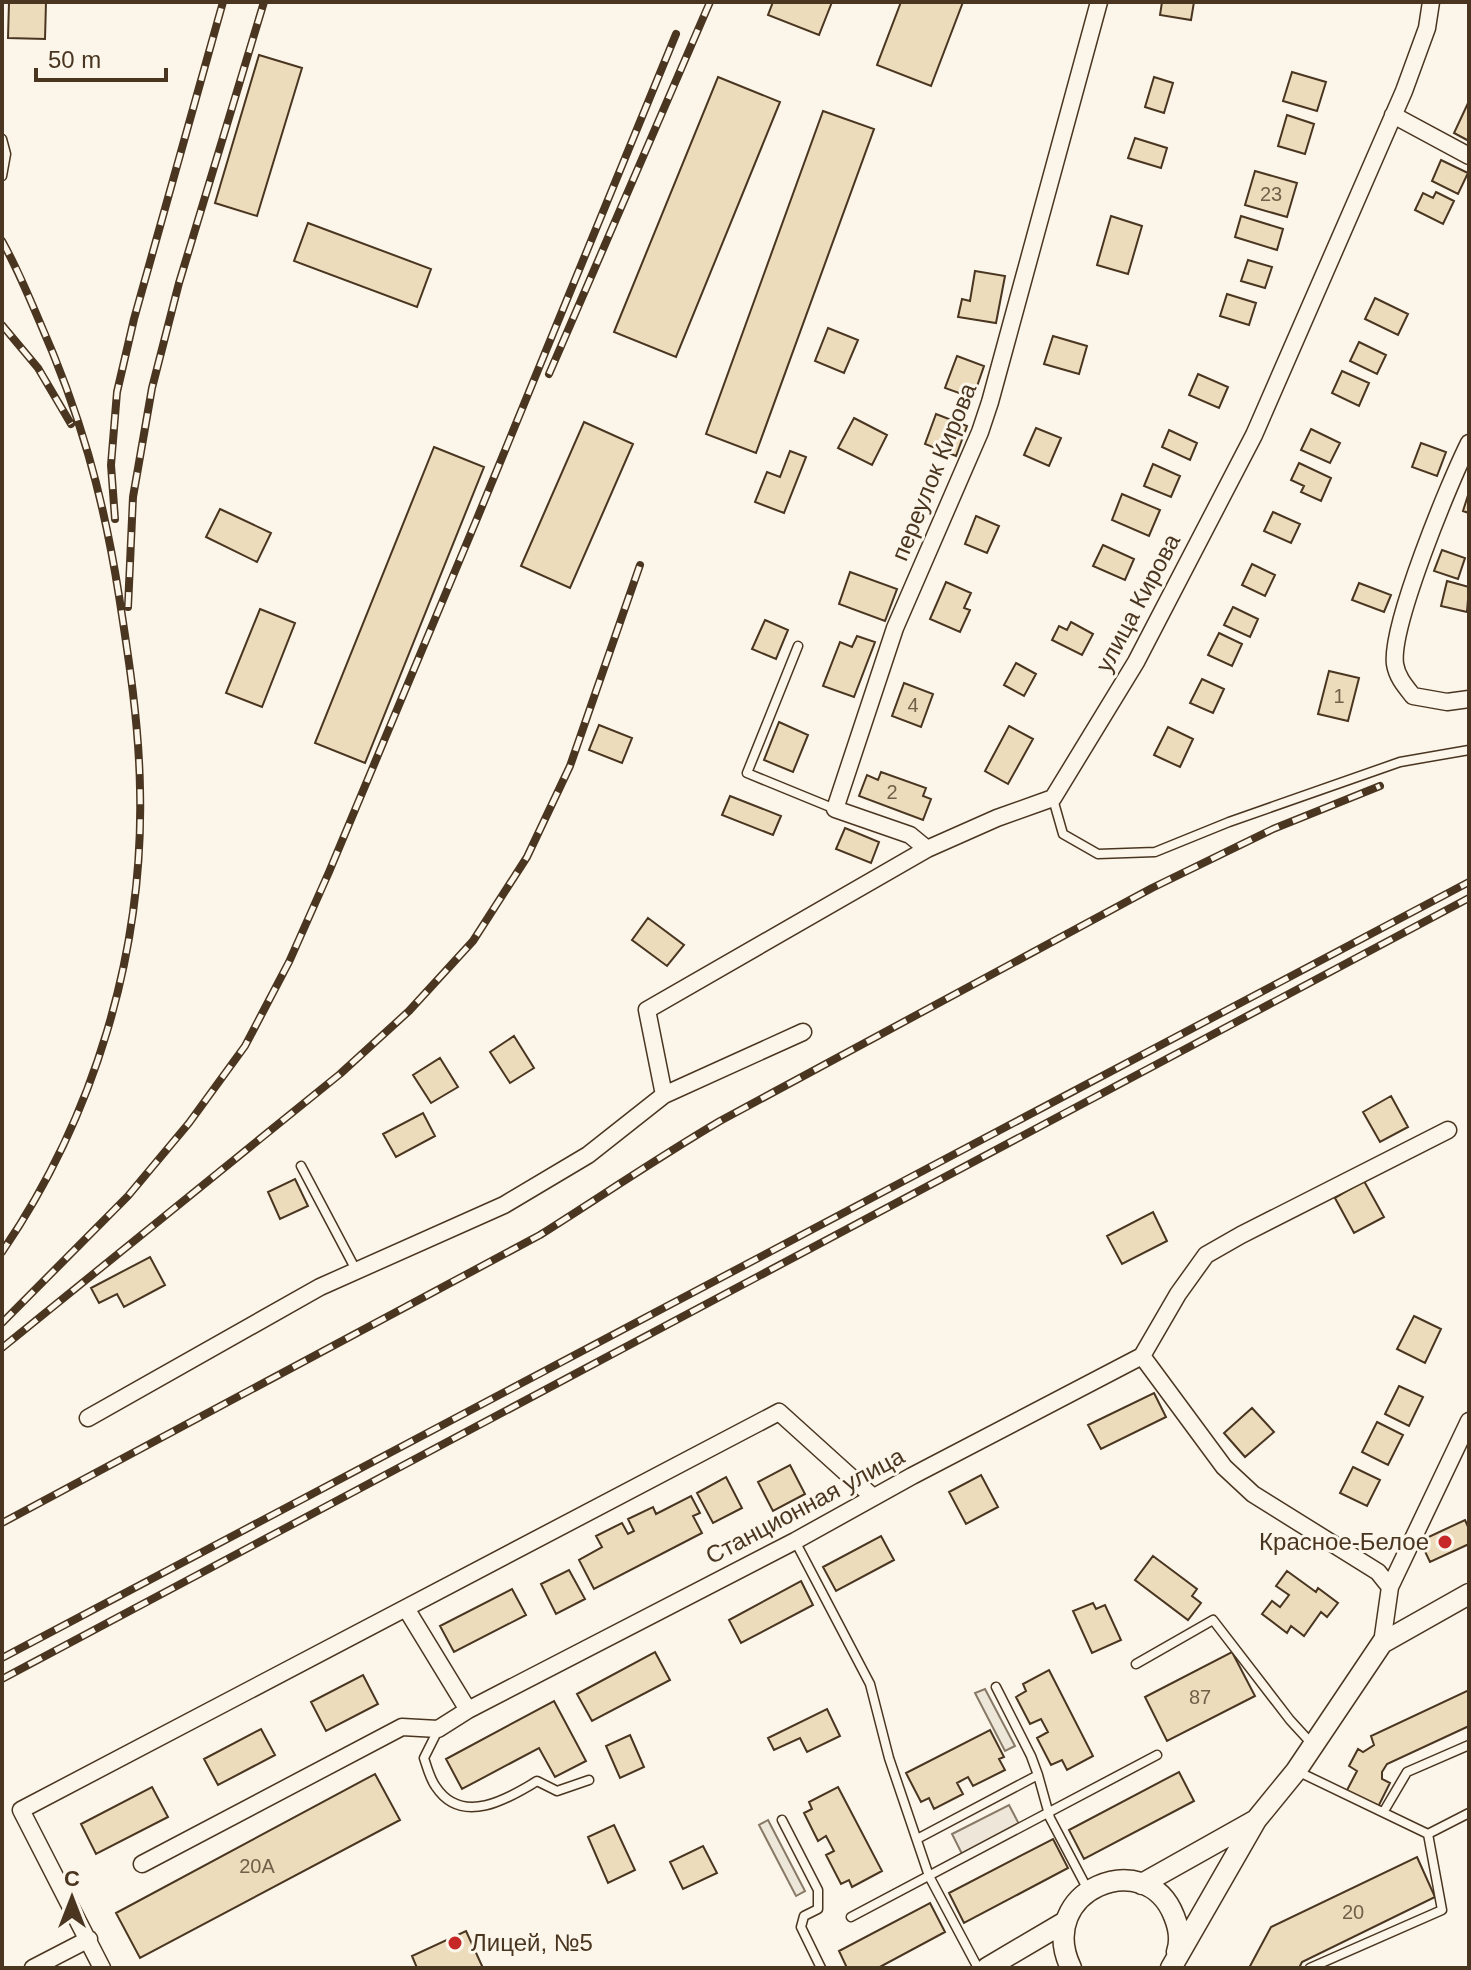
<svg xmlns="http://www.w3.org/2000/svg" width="1471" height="1970" font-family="Helvetica,sans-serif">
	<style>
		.green { fill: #ede6d9; stroke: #887966; stroke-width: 2 }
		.parking { fill: #ede7d9; stroke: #887966; stroke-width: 2 }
		.building { fill: #ecdcbc; stroke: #4a3520; stroke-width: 2 }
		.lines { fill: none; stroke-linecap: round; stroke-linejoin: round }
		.service-casing { stroke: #4a3520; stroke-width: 11 }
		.minor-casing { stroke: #4a3520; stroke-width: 19 }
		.tertiary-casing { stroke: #4a3520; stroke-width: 23 }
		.service { stroke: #fbf6e9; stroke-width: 8 }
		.minor { stroke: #fbf6e9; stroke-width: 16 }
		.tertiary { stroke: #fbf6e9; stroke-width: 20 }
		.rail-casing { stroke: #4a3520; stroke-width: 8 }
		.rail { stroke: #fbf6e9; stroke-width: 5; stroke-dasharray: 15; stroke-linecap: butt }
		.poi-dot { fill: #c62828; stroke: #fbf6e9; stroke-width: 3 }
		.labels { text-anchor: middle; stroke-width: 6; stroke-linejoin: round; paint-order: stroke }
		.number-label { font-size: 20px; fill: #725f47 }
		.street-label { font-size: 24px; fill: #4a3520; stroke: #fbf6e9 }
		.poi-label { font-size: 24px; fill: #4a3520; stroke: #fbf6e9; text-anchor: end }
	</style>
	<rect width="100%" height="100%" fill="#fbf6e9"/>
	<!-- green -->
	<path class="green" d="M1009 1805 1019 1824 962 1854 952 1834Z"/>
	<!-- parking -->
	<path class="parking" d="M985 1689 1015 1746 1005 1751 975 1693Z
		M768 1820 805 1891 796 1896 759 1825Z"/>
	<!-- building -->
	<path class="building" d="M9 2H46L45 39 8 38Z
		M773 2H832L819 35 768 15Z
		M901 2H963L931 86 877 65Z
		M1162 2H1194L1191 20 1160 15Z
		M259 55 302 68 257 216 215 203Z
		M1292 72 1326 82 1317 111 1283 101Z
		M718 77 780 102 676 357 614 332Z
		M1154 77 1173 83 1164 113 1145 107Z
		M1469 101V141L1454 133Z
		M823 111 874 129 756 453 706 434Z
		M1287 115 1314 124 1305 154 1278 146Z
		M1135 138 1167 148 1161 168 1128 158Z
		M1441 160 1468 173 1458 194 1432 181Z
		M1255 171 1297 183 1287 217 1245 205Z
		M1436 192 1454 201 1443 224 1415 210 1423 193 1433 198Z
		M1111 216 1142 226 1128 274 1097 265Z
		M1241 216 1283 229 1277 250 1235 237Z
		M308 223 431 269 417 307 294 261Z
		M1248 260 1272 267 1265 288 1241 281Z
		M975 271 1005 276 996 323 958 317 962 299 970 301Z
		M1227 294 1256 303 1249 325 1220 316Z
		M1375 298 1408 314 1398 335 1365 319Z
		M828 328 858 340 844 373 815 361Z
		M1053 336 1087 346 1079 374 1044 364Z
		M1359 342 1386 355 1377 374 1350 361Z
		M957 356 984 366 973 398 945 388Z
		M1342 371 1369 383 1359 406 1332 393Z
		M1198 374 1228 387 1219 408 1189 395Z
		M936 414 967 426 956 456 925 444Z
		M854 418 887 435 872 465 838 448Z
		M584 422 633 444 570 588 521 566Z
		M1036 428 1061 438 1049 466 1024 455Z
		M1311 429 1340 443 1330 463 1301 450Z
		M1169 430 1197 443 1190 460 1162 447Z
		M1421 443 1446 452 1437 476 1412 467Z
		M434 447 484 467 365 763 315 743Z
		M790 451 806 457 784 513 755 502 767 472 780 477Z
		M1299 463 1331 478 1321 501 1301 492 1304 486 1291 480Z
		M1153 464 1180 476 1171 497 1144 486Z
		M1469 492V513L1463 511Z
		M1122 494 1160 510 1149 536 1112 520Z
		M220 509 271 533 257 562 206 537Z
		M1273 512 1300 524 1291 543 1264 531Z
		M976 516 999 526 987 553 965 544Z
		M1103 545 1134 559 1125 580 1093 566Z
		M1442 550 1465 558 1458 579 1434 571Z
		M1252 564 1275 575 1265 596 1242 585Z
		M850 572 897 589 885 621 839 604Z
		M1447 581 1469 587 1467 612 1441 606Z
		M946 582 971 593 964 608 970 610 960 632 930 619Z
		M1359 583 1391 595 1384 612 1352 600Z
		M1233 607 1258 619 1250 637 1224 625Z
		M260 609 295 623 262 707 226 693Z
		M765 620 788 630 776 659 752 649Z
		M1071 622 1093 634 1082 655 1052 640 1059 626 1067 630Z
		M1219 633 1242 644 1232 666 1208 655Z
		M857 636 875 642 854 697 823 686 840 642 852 647Z
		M1016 663 1036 674 1024 696 1004 685Z
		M1329 671 1359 678 1348 721 1318 714Z
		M1202 679 1224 689 1213 713 1190 703Z
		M904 683 933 694 921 727 892 716Z
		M779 722 808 735 793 772 764 760Z
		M599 725 632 738 622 763 589 750Z
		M1009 726 1033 739 1008 784 985 771Z
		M1168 727 1193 739 1180 767 1154 755Z
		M881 772 926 788 923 796 931 799 923 820 859 796 867 775 878 780Z
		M730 796 781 816 773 835 722 815Z
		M845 828 879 842 871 863 836 849Z
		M648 918 684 945 667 966 632 940Z
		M514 1036 534 1068 510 1083 490 1052Z
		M440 1058 458 1087 431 1103 413 1075Z
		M1391 1096 1408 1127 1380 1142 1363 1112Z
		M423 1113 435 1136 396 1157 383 1134Z
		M295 1179 308 1206 280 1219 268 1192Z
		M1364 1181 1384 1217 1354 1233 1335 1198Z
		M1153 1212 1167 1241 1122 1264 1107 1236Z
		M150 1257 165 1285 124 1307 117 1294 99 1303 91 1288Z
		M1414 1316 1441 1329 1425 1363 1397 1349Z
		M1399 1386 1423 1397 1409 1426 1385 1414Z
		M1154 1393 1166 1417 1101 1449 1088 1425Z
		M1252 1408 1274 1432 1245 1457 1224 1433Z
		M1377 1422 1403 1435 1388 1465 1362 1452Z
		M790 1465 805 1494 773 1511 758 1482Z
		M1353 1467 1380 1480 1367 1506 1340 1493Z
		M981 1475 998 1507 966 1524 949 1492Z
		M726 1477 742 1508 713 1523 697 1493Z
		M691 1496 700 1513 693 1516 702 1533 594 1589 579 1560 602 1547 596 1536 622 1523 628 1534 634 1531 628 1519 653 1507 656 1514Z
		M1465 1520 1469 1529V1544L1430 1562 1420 1541Z
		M881 1536 894 1560 836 1591 823 1567Z
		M1153 1556 1197 1589 1192 1596 1201 1603 1188 1620 1135 1580Z
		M569 1570 585 1599 556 1614 541 1584Z
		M1287 1571 1316 1592 1318 1588 1338 1603 1327 1617 1321 1612 1304 1636 1291 1626 1287 1633 1262 1614 1272 1601 1280 1607 1289 1595 1276 1586Z
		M801 1581 813 1605 741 1643 729 1620Z
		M512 1589 526 1615 454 1652 440 1626Z
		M1093 1603 1096 1609 1105 1605 1121 1640 1092 1653 1073 1611Z
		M655 1652 670 1680 592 1721 577 1694Z
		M1232 1652 1255 1696 1167 1741 1145 1697Z
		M1049 1670 1093 1756 1067 1770 1062 1760 1051 1765 1037 1738 1048 1732 1041 1719 1030 1724 1016 1697 1026 1691 1023 1684Z
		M363 1675 378 1704 326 1731 311 1702Z
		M1469 1690V1726L1387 1764 1382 1772V1779L1390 1783 1377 1809 1345 1794 1357 1771 1349 1766 1358 1749 1363 1752 1374 1745 1371 1736Z
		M554 1701 586 1761 555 1777 539 1748 462 1789 446 1759Z
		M827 1709 840 1736 807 1752 800 1738 774 1750 768 1738Z
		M261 1729 275 1755 218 1785 204 1759Z
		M990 1730 1004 1757 999 1759 1005 1770 973 1786 968 1777 957 1783 963 1794 934 1809 929 1798 921 1802 906 1773Z
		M630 1735 644 1767 620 1778 606 1746Z
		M1179 1772 1194 1801 1084 1859 1069 1830Z
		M375 1774 400 1820 140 1958 116 1913Z
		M152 1787 168 1817 96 1854 81 1824Z
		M838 1787 882 1871 852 1887 849 1880 841 1884 826 1855 834 1851 826 1836 818 1841 804 1813 812 1809 809 1802Z
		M614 1825 635 1870 608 1883 588 1837Z
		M1053 1839 1068 1868 964 1923 949 1893Z
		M703 1846 717 1873 683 1889 670 1862Z
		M1417 1857 1435 1897 1302 1962 1299 1968H1249L1271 1927Z
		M930 1903 945 1932 878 1968H847L839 1951Z
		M466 1931 483 1968H417L412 1956Z"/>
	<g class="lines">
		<!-- service casing -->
		<g class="service-casing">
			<path id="service" d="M2 139 6 154 2 176
				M798 646 747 773 835 809
				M1053 799 1063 834 1098 854 1155 852 1229 822 1400 762 1469 750
				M301 1166 356 1270
				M795 1541 870 1684 889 1758 929 1876 978 1968
				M1136 1664 1213 1620 1290 1720 1312 1744
				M996 1687 1031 1756 1038 1775
				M438 1730 424 1758C427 1767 430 1779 436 1787 462 1826 508 1799 537 1781L557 1791 589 1780
				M1297 1771 1428 1834 1469 1813
				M1384 1811 1407 1772 1469 1745
				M782 1820 818 1890V1909L804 1916 801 1927 821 1968
				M917 1839 1038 1775 1050 1818 1088 1890
				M851 1917 1157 1755
				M1310 1968 1442 1910 1428 1834"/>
		</g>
		<!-- minor casing -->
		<g class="minor-casing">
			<path id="minor" d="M1393 115 1469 156
				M1469 443C1450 481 1390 626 1395 664 1397 677 1405 686 1413 696L1447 702 1469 699
				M927 849 910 835 835 809 895 628 980 432 990 402 1099 2
				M664 1095 647 1010 927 849 997 818 1053 798 1136 662 1254 435 1404 91 1427 28 1431 2
				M1142 1356 1224 1467 1253 1494 1378 1572 1390 1587
				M88 1418 320 1287 504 1205 588 1155 664 1095 803 1032
				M407 1610 468 1710
				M1382 1643 1390 1587 1469 1421
				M142 1864 402 1727 438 1729 468 1710 795 1541 912 1476 1142 1356 1178 1294 1206 1255 1241 1235 1448 1130
				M33 1968 89 1939
				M102 1968 21 1810 779 1412 873 1497"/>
		</g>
		<!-- tertiary casing -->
		<g class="tertiary-casing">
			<path id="tertiary" d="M1142 1884 1256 1820
				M987 1968 1065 1922
				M1071 1968C1034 1891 1146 1844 1174 1916 1179 1928 1181 1940 1177 1952
				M1171 1968 1256 1820 1296 1771 1382 1643 1469 1594"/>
		</g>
		<!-- service -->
		<use href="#service" class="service"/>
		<!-- minor -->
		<use href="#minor" class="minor"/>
		<!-- tertiary -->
		<use href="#tertiary" class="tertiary"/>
		<!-- rail casing -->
		<g class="rail-casing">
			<path id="rail" d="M2 241C16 266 27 292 38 318 80 413 103 494 119 596 129 660 139 724 140 789 144 953 94 1117 2 1252
				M2 325 38 368 71 424
				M549 374 710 2
				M115 519 111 465 117 392 134 319 223 2
				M128 607 133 497 152 388 179 283 264 2
				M2 1323 128 1196 189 1123 245 1046 289 962 329 872 476 521 676 34
				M2 1348 340 1074 409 1011 473 941 527 857 570 766 640 565
				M2 1523 540 1235C600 1197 659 1157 720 1121L1152 888 1273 829 1380 786
				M2 1658 1469 882
				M2 1679 1469 898"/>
		</g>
		<!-- rail -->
		<use href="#rail" class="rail"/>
	</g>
	<!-- markers -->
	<g class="poi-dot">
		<circle cx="1445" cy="1542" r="8"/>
		<circle cx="455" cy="1943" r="8"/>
	</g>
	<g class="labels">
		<!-- number labels -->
		<g class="number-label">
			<text x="1271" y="201">23</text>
			<text x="1339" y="703">1</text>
			<text x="913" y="712">4</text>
			<text x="892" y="799">2</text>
			<text x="1200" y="1704">87</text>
			<text x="257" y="1873">20А</text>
			<text x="1353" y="1919">20</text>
		</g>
		<!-- street labels -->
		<g class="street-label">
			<text transform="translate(934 472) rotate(-68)" y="8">переулок Кирова</text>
			<text transform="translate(1138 603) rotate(-62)" y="8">улица Кирова</text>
			<text transform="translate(805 1506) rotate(-28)" y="8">Станционная улица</text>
		</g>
		<!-- poi labels -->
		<g class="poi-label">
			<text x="1429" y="1550">Красное-Белое</text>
			<text x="471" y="1951" text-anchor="start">Лицей, №5</text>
		</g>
	</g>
	<!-- border -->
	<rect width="1471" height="1970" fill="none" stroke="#4a3520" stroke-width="8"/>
	<!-- north arrow -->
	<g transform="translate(72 1898)" stroke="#fbf6e9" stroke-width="6" paint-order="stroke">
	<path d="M0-6L14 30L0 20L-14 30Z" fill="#4a3520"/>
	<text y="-12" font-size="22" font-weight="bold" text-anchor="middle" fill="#4a3520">С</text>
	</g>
	<!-- scale -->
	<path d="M36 68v12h130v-12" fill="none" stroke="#4a3520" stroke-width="4"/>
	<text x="48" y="68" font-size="24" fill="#4a3520" stroke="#fbf6e9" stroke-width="6" paint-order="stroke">50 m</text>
</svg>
